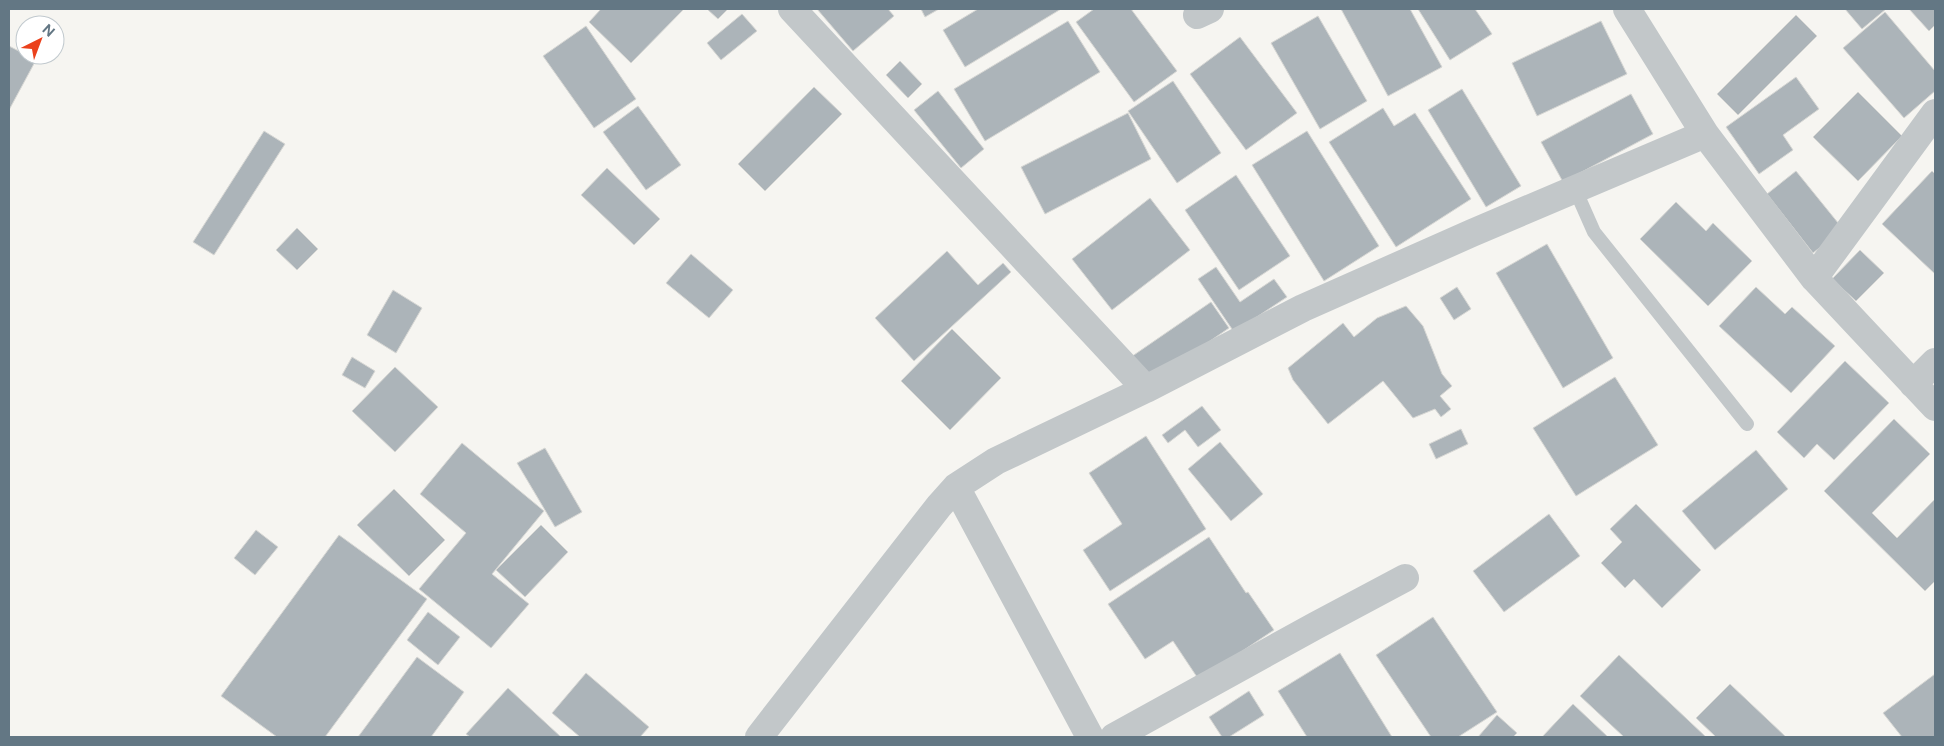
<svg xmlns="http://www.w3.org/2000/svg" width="1944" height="746" font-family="'Public Sans',sans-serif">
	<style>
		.building { fill: #acb4b9; stroke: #d7d7d4 }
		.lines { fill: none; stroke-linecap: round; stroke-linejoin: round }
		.service { stroke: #c2c7c9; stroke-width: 14 }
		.minor { stroke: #c2c7c9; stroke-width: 28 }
	</style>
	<rect width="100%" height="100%" fill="#f6f5f1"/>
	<!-- building -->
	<path class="building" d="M601 9H684L631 63 589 22Z
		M707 9H728L718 19Z
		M817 9H888L894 16 853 51Z
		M921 9H939L925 17Z
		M978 9H1061L965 67 943 30Z
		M1094 9H1131L1177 71 1134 102 1076 22Z
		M1341 9H1410L1442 67 1388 96Z
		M1418 9H1475L1492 34 1450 60Z
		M1845 9H1886L1862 29Z
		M1909 9H1935V25L1929 31Z
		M1885 12 1935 71V91L1904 118 1843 48Z
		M742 14 757 31 721 60 707 43Z
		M1796 15 1817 36 1738 115 1717 94Z
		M1318 16 1367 101 1320 129 1271 43Z
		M1068 21 1100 72 985 141 954 89Z
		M1601 21 1627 74 1537 116 1512 63Z
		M586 26 636 99 594 128 543 56Z
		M1240 37 1297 113 1246 150 1190 74Z
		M9 46 36 60 9 110Z
		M900 61 922 84 908 98 886 75Z
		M1796 77 1819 109 1783 135 1793 150 1759 174 1726 127Z
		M1173 81 1221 153 1177 183 1128 111Z
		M814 87 842 114 765 191 738 164Z
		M1462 89 1521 186 1486 207 1428 110Z
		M938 91 984 149 961 168 914 110Z
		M1858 92 1902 136 1858 181 1813 137Z
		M1631 94 1653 134 1563 182 1541 142Z
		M638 106 681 165 646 190 603 132Z
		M1383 108 1394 126 1415 113 1471 199 1396 247 1329 142Z
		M1128 113 1151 159 1045 214 1021 167Z
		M264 131 285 144 214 255 193 242Z
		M1307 131 1379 246 1324 281 1252 165Z
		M607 168 660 219 634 245 581 195Z
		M1796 171 1843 229 1813 253 1767 194Z
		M1932 171 1935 174V274L1882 224Z
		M1236 175 1290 256 1239 290 1185 210Z
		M1150 198 1190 250 1112 310 1072 259Z
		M1676 202 1706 231 1713 223 1752 261 1708 306 1640 239Z
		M297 228 318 249 297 270 276 250Z
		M1547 244 1613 358 1563 388 1496 273Z
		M1860 250 1884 273 1856 301 1832 279Z
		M947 251 978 285 1003 263 1011 272 914 361 875 318Z
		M691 254 733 290 709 318 666 283Z
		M1216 267 1240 302 1274 279 1287 297 1234 332 1198 279Z
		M1457 287 1471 309 1454 320 1440 298Z
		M1756 287 1785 314 1792 307 1835 346 1791 393 1719 326Z
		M393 290 422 308 396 353 367 335Z
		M1211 302 1229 328 1149 383 1131 357Z
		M1406 306 1423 326 1442 374 1452 386 1440 396 1451 409 1441 417 1435 409 1413 418 1383 381 1328 424 1293 380 1288 368 1343 323 1354 337 1377 318Z
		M952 329 1001 378 950 430 901 381Z
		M352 357 375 371 365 388 342 375Z
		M1845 361 1889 403 1834 460 1817 444 1804 458 1777 432Z
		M395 367 438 407 395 452 352 411Z
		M1615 377 1658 445 1576 496 1533 428Z
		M1202 406 1221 430 1198 447 1185 430 1168 443 1162 435Z
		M1894 419 1930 454 1872 513 1897 538 1935 499V581L1925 591 1824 491Z
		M1461 429 1468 444 1436 459 1429 444Z
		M1146 436 1206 529 1110 591 1083 550 1122 524 1089 473Z
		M1220 442 1263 494 1231 521 1188 469Z
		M462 443 544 511 492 574 529 604 491 648 419 589 466 533 420 494Z
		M545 448 582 512 555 527 517 463Z
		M1756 450 1788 489 1715 550 1682 511Z
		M394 489 445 540 409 576 357 525Z
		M1636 504 1701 570 1662 608 1634 579 1625 588 1601 563 1622 542 1610 529Z
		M1549 514 1580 556 1504 612 1473 571Z
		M541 525 568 552 525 597 496 570Z
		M256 530 278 547 255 575 234 558Z
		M339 535 427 599 325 737H277L221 696Z
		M1209 537 1246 593 1248 592 1274 630 1199 680 1173 641 1145 659 1108 604Z
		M428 612 460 637 438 665 407 640Z
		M1433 617 1497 712 1458 737H1431L1376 655Z
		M1340 653 1392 737H1307L1278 691Z
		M1619 655 1706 737H1624L1580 696Z
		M417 657 464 692 431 737H358Z
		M586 673 649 727 640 737H580L552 713Z
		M1935 674V737H1902L1883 713Z
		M1730 684 1786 737H1716L1696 718Z
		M508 688 561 737H470L466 734Z
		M1249 691 1264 715 1229 737H1222L1209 717Z
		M1573 704 1608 737H1542Z
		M1497 715 1517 733 1513 737H1478Z"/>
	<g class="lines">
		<!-- service -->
		<path class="service" d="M1575 189 1594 232 1747 424"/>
		<!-- minor -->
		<path class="minor" d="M792 9 1146 389
			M1627 9 1705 134 1814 278 1935 407
			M1197 15 1210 9
			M1814 278 1935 113
			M1913 384 1935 362
			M956 487 1090 737
			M759 737 939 506 956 487 996 461 1146 389 1303 308 1472 233 1705 134
			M1114 737 1315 626 1405 578"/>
	</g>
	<!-- border -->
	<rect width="1944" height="746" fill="none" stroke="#637784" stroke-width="20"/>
	<!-- north arrow -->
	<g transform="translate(40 40) rotate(42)"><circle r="24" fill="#ffffff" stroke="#c1c9ce"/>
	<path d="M0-4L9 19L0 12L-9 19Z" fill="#eb411c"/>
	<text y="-8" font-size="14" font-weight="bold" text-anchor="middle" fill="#637784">N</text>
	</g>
</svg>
